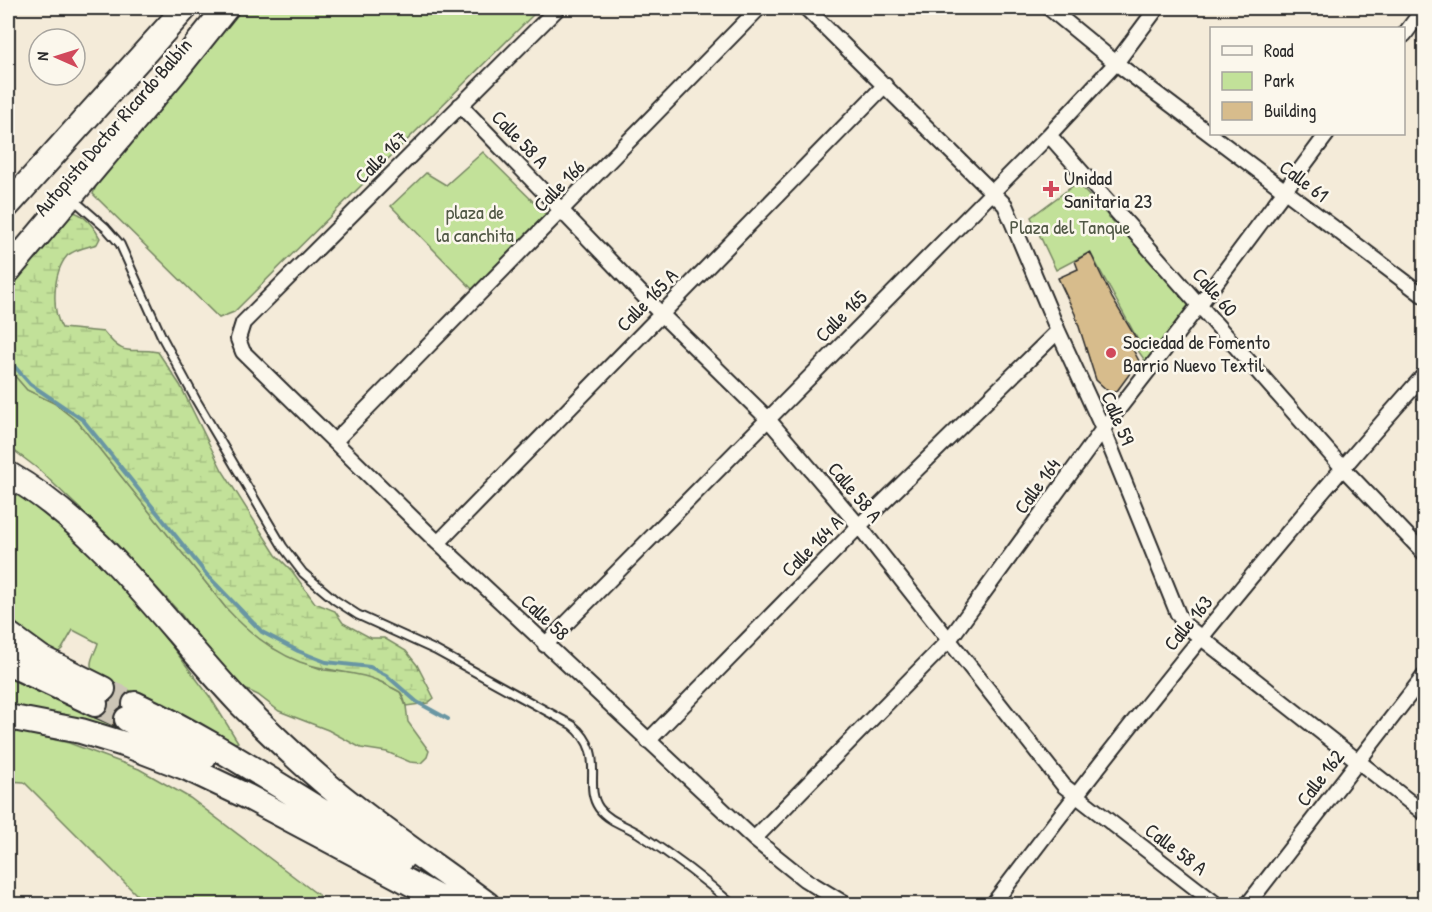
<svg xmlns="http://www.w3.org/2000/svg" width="1432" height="912" font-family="'Patrick Hand',sans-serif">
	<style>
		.green { fill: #c2e199; stroke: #768662; stroke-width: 1.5 }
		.wetland { fill: url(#wetland-marsh); stroke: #768662; stroke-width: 1.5 }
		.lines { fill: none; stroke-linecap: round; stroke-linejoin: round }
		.stream { stroke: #6996a3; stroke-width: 4 }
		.building { fill: #d7bc8c; stroke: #2b2b2b; stroke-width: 1.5 }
		.motorway-tunnel { stroke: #ccc5b6; stroke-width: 24; stroke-dasharray: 24 12; stroke-linecap: butt }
		.service-casing { stroke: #2b2b2b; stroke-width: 11 }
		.minor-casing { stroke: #2b2b2b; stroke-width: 18 }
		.motorway-casing { stroke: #2b2b2b; stroke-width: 28 }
		.service { stroke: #fbf7ec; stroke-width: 7 }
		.minor { stroke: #fbf7ec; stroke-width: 14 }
		.motorway { stroke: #fbf7ec; stroke-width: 24 }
		.poi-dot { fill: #d1495b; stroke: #fbf7ec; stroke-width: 2 }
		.labels { text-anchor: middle; stroke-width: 5; stroke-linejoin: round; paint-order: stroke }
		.street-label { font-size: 20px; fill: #2b2b2b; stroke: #fbf7ec }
		.poi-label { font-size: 20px; fill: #2b2b2b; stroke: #fbf7ec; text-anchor: start }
		.park-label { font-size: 20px; fill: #515846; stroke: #fbf7ec }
	</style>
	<defs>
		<pattern id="wetland-marsh" width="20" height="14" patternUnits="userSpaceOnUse" patternTransform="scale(1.5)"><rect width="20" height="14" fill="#c2e199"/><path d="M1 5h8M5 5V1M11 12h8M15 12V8" fill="none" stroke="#a7c184"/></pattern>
	</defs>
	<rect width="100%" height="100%" fill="#f4ebd9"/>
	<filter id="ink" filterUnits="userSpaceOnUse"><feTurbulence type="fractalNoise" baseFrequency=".0167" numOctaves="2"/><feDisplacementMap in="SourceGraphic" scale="12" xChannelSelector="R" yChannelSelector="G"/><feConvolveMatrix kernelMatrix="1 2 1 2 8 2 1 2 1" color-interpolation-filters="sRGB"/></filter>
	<g filter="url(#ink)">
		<!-- green -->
		<path class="green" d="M240 8H540L234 312 219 318 93 194 102 169Z
			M483 152 548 216 474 291 391 206 426 173 446 185Z
			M1077 183 1190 303 1146 362 1134 345 1139 342 1090 252 1056 270 1031 217Z
			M8 368 27 390 54 403 78 422 226 608 273 648 299 661 324 670 363 674 381 682 400 692 406 706 408 722 429 751 427 757 421 763 410 762 387 752 361 748 328 730 279 711 258 695 245 689 218 663 180 613 115 542 37 468 8 446Z
			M8 484 91 549 143 608 210 697 238 742 234 744 93 672C87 662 96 652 98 643L73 630 62 649 57 653 50 652 8 617Z
			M8 678 186 759 8 709Z
			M8 729 69 743 139 769 190 798 330 904H146L24 782 8 781Z"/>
		<!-- wetland -->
		<path class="wetland" d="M67 211C82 211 93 225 100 238L97 244C88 247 74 249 67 256 53 272 51 310 62 328L104 332C125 359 129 347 158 352L180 385 222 470 276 555 292 571 315 603 335 611 343 623 371 638H384L406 651 417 665 434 698 428 703 406 706C405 702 403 696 401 693 398 690 392 688 389 686 361 670 330 673 300 662 270 650 247 631 226 608L78 422 54 403 27 390 8 368V278Z"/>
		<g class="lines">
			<!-- stream -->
			<path class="stream" d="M8 359 30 384 83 420 207 575 262 632 298 651 326 662 370 667 386 675 417 702 448 719"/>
		</g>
		<!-- building -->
		<path class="building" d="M1090 252 1112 298 1137 340 1130 344 1139 361 1117 391 1110 393 1096 380 1075 314 1058 278 1078 269 1075 261Z
			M117 688 126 693 122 698 121 706 114 713 113 721 115 726 95 718 103 716 108 711 109 702 115 696Z"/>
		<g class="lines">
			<!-- motorway-tunnel -->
			<path class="motorway-tunnel" d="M103 689 135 704
				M95 704 127 719"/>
			<!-- service casing -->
			<g class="service-casing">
				<path id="service" d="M74 200 106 228 120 244 162 337 196 400 283 547 303 573 335 600 358 615 435 650 572 725C608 754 582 784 599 808 609 822 628 826 641 835 673 856 704 879 732 904"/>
			</g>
			<!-- minor casing -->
			<g class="minor-casing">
				<path id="minor" d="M558 8 243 323 238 339 243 352 438 543 754 839 804 879 845 904
					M806 8 1005 205 1058 331 1103 429 1178 614 1185 625 1424 813
					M1049 8 1116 63 1424 296
					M1404 35 1424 8
					M460 105 661 314 767 418 859 526 1064 786 1216 904
					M1049 135 1342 467 1424 553
					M335 441 759 8
					M438 543 885 85
					M545 645 1049 135 1116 63 1157 8
					M648 741 859 526 1058 331
					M754 839 949 640 1103 429 1200 304 1327 134
					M993 904C1130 722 1273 545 1424 375
					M1248 904 1424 676"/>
			</g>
			<!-- motorway casing -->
			<g class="motorway-casing">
				<path id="motorway" d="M8 205 185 8
					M8 271 174 73 226 8
					M8 474C103 529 165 624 240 703 271 734 303 765 337 793 385 832 437 867 487 904
					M8 634 41 658 103 689
					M8 663 95 704
					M135 704C228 748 311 809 402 858
					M8 717 81 731 127 745 187 768 248 797 450 904
					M127 719 204 757"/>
			</g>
			<!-- service -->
			<use href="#service" class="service"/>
			<!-- minor -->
			<use href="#minor" class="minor"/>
			<!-- motorway -->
			<use href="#motorway" class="motorway"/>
		</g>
	</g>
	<!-- markers -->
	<g class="poi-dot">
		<path d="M1048 180h6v6h6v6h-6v6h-6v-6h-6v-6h6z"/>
		<circle cx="1111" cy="353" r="6"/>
	</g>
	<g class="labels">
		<!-- street labels -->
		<g class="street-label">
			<text transform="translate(113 127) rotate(-49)" y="7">Autopista Doctor Ricardo Balbín</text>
			<text transform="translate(520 139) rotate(46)" y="7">Calle 58 A</text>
			<text transform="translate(381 157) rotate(-45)" y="7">Calle 167</text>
			<text transform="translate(1304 181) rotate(37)" y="7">Calle 61</text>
			<text transform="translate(559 186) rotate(-46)" y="7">Calle 166</text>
			<text transform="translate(1215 292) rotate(49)" y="7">Calle 60</text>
			<text transform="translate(647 300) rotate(-46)" y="7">Calle 165 A</text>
			<text transform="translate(841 316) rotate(-45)" y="7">Calle 165</text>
			<text transform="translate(1118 418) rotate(67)" y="7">Calle 59</text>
			<text transform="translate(1037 486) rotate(-54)" y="7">Calle 164</text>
			<text transform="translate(855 492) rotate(50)" y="7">Calle 58 A</text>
			<text transform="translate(812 546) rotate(-45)" y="7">Calle 164 A</text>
			<text transform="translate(545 617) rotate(43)" y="7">Calle 58</text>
			<text transform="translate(1188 623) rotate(-51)" y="7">Calle 163</text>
			<text transform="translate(1320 778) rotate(-53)" y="7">Calle 162</text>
			<text transform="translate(1176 849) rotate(37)" y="7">Calle 58 A</text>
		</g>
		<!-- poi labels -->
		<g class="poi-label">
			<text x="1064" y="185">Unidad<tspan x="1064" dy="23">Sanitaria 23</tspan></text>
			<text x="1123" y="349">Sociedad de Fomento<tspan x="1123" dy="23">Barrio Nuevo Textil</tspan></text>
		</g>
		<!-- park labels -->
		<g class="park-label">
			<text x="475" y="219">plaza de<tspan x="475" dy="23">la canchita</tspan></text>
			<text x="1070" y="234">Plaza del Tanque</text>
		</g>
	</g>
	<!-- margin -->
	<rect width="1432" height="912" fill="none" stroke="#fbf7ec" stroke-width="30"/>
	<rect x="15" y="15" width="1402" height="882" fill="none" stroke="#2b2b2b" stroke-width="2" filter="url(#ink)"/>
	<!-- legend -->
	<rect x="1210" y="27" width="195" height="108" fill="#fbf7ec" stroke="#a8a59f" stroke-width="1.5"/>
	<rect x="1222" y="46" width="30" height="9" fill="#fbf7ec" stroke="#a8a59f" stroke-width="1.5"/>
	<text x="1264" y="57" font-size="18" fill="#2b2b2b">Road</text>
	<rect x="1222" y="72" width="30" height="18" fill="#c2e199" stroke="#a8a59f" stroke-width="1.5"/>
	<text x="1264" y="87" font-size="18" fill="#2b2b2b">Park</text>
	<rect x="1222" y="102" width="30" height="18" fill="#d7bc8c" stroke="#a8a59f" stroke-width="1.5"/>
	<text x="1264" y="117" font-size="18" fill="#2b2b2b">Building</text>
	<!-- north arrow -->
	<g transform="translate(57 57) rotate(273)"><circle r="28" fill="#fbf7ec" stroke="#a8a59f" stroke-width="1.5"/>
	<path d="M0-4.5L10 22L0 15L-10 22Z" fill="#d1495b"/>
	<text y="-9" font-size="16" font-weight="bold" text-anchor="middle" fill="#2b2b2b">N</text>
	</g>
</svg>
